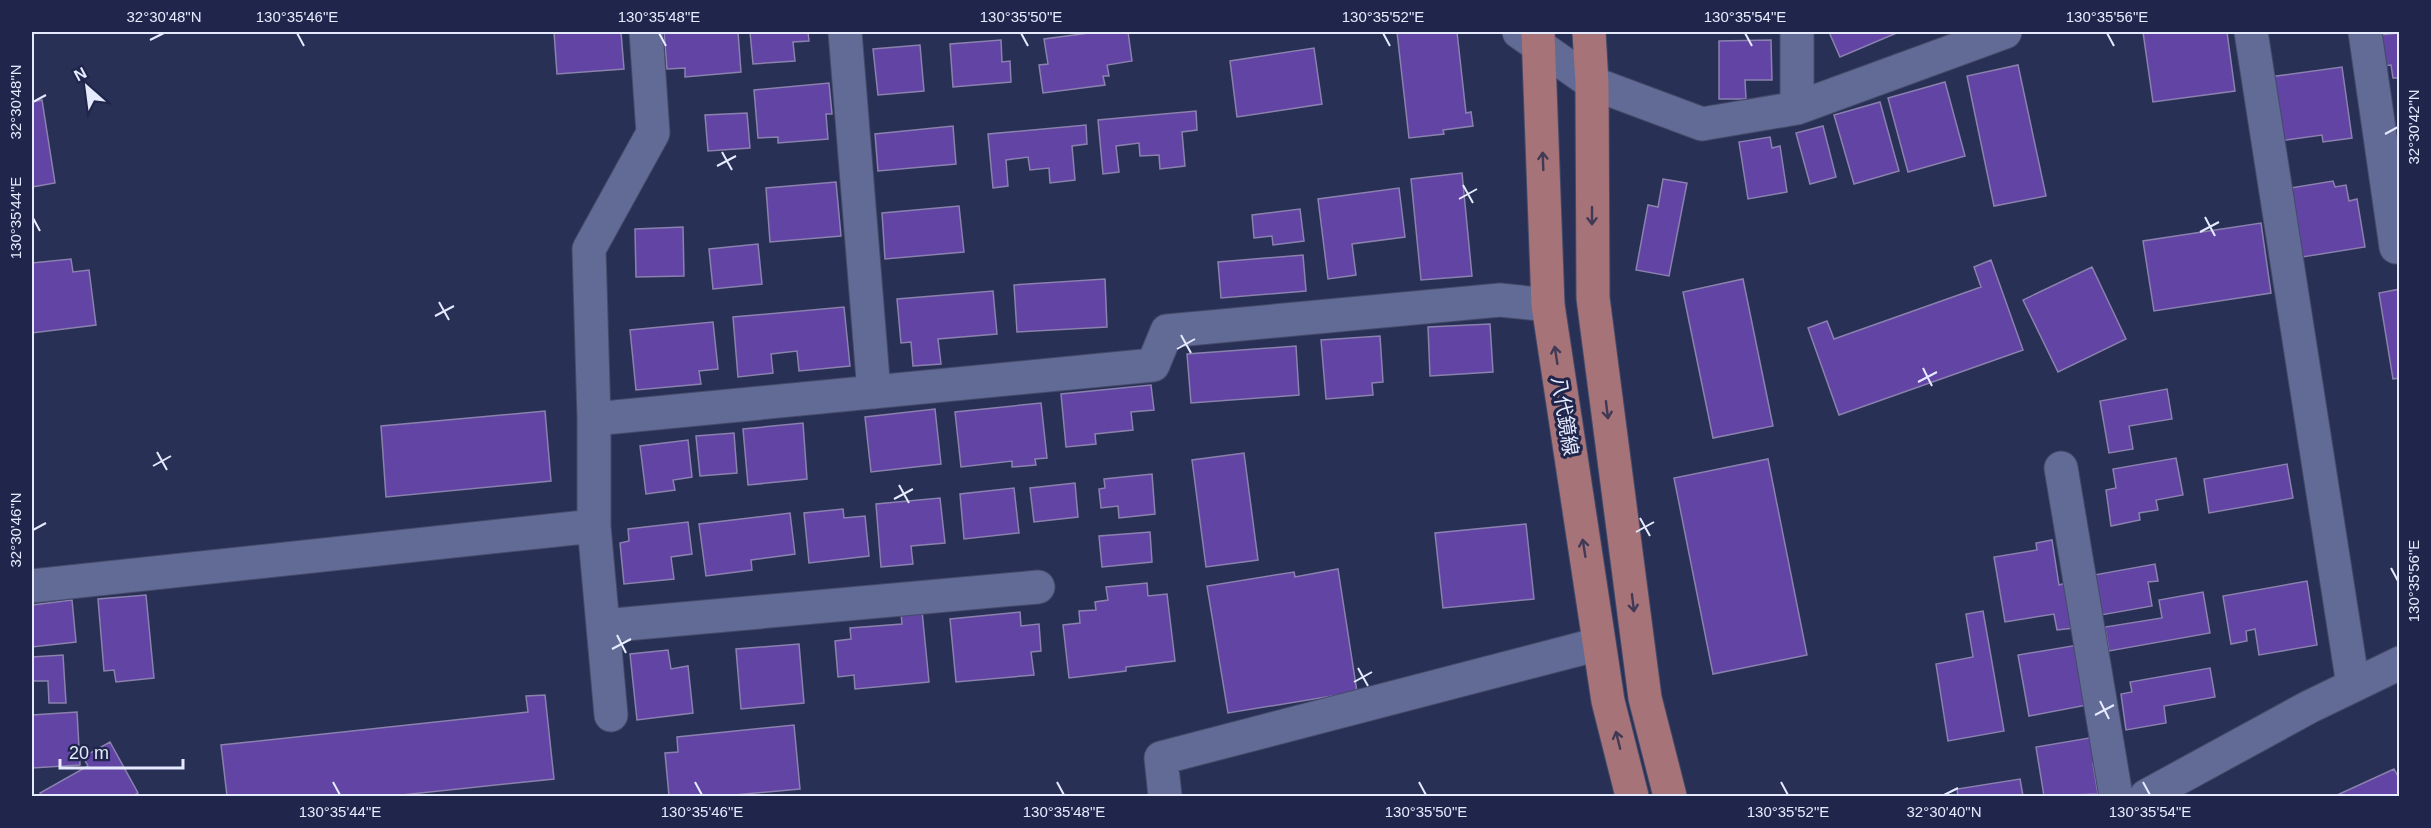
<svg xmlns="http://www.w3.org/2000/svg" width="2431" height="828" font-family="Helvetica,'Noto Sans JP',sans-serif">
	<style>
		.building { fill: #6244a4; stroke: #8a81ae; stroke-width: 1.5 }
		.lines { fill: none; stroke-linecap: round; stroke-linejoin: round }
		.street-casing { stroke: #454a69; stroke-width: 35 }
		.primary-casing { stroke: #454a69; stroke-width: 35 }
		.street { stroke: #616b95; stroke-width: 33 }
		.primary { stroke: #a57378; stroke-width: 33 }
		.oneway { stroke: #413956 }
		.ticks { fill: none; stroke: #e5eafe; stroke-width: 2 }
		.labels { text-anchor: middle; stroke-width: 6; stroke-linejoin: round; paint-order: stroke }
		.street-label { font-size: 20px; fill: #e5eafe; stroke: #20264b }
		.neatline { fill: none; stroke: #e5eafe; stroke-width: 2 }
		.ticks-label { font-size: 15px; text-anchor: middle; fill: #e5eafe }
	</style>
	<rect width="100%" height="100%" fill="#293056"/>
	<!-- building -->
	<path class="building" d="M554 32H621L624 69 557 74Z
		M664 32H738L741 72 685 77V68L667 69Z
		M750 32H808L809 41 793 42 795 61 753 64Z
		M1097 32H1128L1132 61 1107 65 1109 76H1103L1105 85 1043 93 1039 65 1048 64 1044 39Z
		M1397 32H1457L1466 113 1471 112 1473 126 1443 130 1444 134 1409 138Z
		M1829 32H1899L1840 57Z
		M2143 32H2227L2235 91 2153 102Z
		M2400 33V78H2393L2391 65 2380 66 2378 35Z
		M1001 40 1002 62 1010 61 1011 82 953 87 950 44Z
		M1771 40 1772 80H1745L1746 99H1719V41Z
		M920 45 924 91 878 95 873 49Z
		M1314 48 1322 104 1237 117 1230 61Z
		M2018 65 2046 196 1994 206 1967 76Z
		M2342 67 2352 138 2323 142 2322 135 2278 141 2269 77Z
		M1945 82 1965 156 1908 172 1888 98Z
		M829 83 832 114H826L828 139 778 143V137L758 138 754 90Z
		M42 100 55 183 32 187V102Z
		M1880 102 1899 171 1854 184 1834 115Z
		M1196 111 1197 130 1182 132 1185 166 1160 169 1159 155 1140 156 1139 143 1116 146 1119 172 1103 174 1098 120Z
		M747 113 750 148 708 151 705 115Z
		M1086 125 1087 144 1072 146 1075 180 1050 183 1049 168 1030 170 1028 157 1006 160 1008 186 993 188 988 134Z
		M953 126 956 164 878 171 875 134Z
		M1823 126 1836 177 1810 184 1796 133Z
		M1770 137 1772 148 1780 146 1787 192 1748 199 1739 142Z
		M1462 173 1472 276 1421 280 1411 179Z
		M1663 179 1687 183 1669 276 1636 270 1648 205 1658 207Z
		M2333 181 2335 187 2346 185 2349 201 2357 199 2365 247 2296 258 2285 189Z
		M836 182 841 236 770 242 766 188Z
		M1399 188 1405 237 1352 244 1356 275 1328 279 1318 199Z
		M959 206 964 252 885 259 882 213Z
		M1300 209 1304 241 1273 245 1272 236 1254 238 1252 215Z
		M2261 223 2271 293 2154 311 2143 241Z
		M683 227 684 276 636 277 635 229Z
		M758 244 762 284 713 289 709 249Z
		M1303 255 1306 291 1221 298 1218 262Z
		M71 259 73 272 89 270 96 325 32 333V263Z
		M1991 260 2023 350 1839 415 1808 328 1827 321 1834 339 1981 287 1974 267Z
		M2092 267 2126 339 2058 372 2023 300Z
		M1105 279 1107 327 1017 332 1014 285Z
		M1743 279 1773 426 1713 438 1683 292Z
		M2400 289V378L2393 379 2379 293Z
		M993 291 997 334 938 339 941 364 913 366 911 342 901 343 897 299Z
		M844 307 850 366 799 371 797 351 771 354 773 373 738 377 733 317Z
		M713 322 718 369 699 371 701 384 636 390 630 330Z
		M1490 324 1493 372 1430 376 1428 327Z
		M1380 336 1383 382 1372 383 1373 395 1326 399 1321 340Z
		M1296 346 1299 395 1191 403 1187 354Z
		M1151 385 1154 410 1131 412 1133 430 1095 434 1096 444 1066 447 1061 394Z
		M2167 389 2172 419 2129 426 2133 449 2109 453 2100 401Z
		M1041 403 1047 458 1035 459 1036 465 1012 467V461L961 467 955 412Z
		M935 409 941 464 871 472 865 417Z
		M545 411 551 481 386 497 381 426Z
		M803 423 807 479 748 485 743 429Z
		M734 433 737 473 700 476 696 436Z
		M688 440 692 477 673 480 675 490 646 494 640 446Z
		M1244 453 1258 560 1206 567 1192 460Z
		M2176 458 2183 495 2156 500 2158 510 2139 513 2140 520 2111 526 2106 490 2116 488 2113 469Z
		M1768 459 1807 655 1713 674 1674 478Z
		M2287 464 2293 498 2209 513 2204 479Z
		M1152 474 1155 514 1119 518 1118 506 1101 508 1099 489 1105 488 1104 479Z
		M1075 483 1078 517 1034 522 1030 488Z
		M1014 488 1019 533 964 539 960 494Z
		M940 498 945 543 911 546 913 564 881 567 876 504Z
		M843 509 844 518 865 516 869 556 809 563 804 513Z
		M790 513 795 554 751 560 752 570 706 576 699 524Z
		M688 522 692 554 671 557 674 579 624 584 620 543 629 541 628 529Z
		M1526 524 1534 599 1443 608 1435 533Z
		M1150 532 1152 562 1102 567 1099 536Z
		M2052 540 2059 585 2066 583 2074 628 2057 630 2054 614 2005 622 1994 557 2037 550 2036 543Z
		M2155 564 2158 581 2148 582 2152 606 2101 615 2094 575Z
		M1338 569 1357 692 1228 713 1207 586 1294 572 1295 577Z
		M2307 581 2317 645 2259 655 2255 629 2246 631 2247 641 2231 644 2223 596Z
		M1147 583 1148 596 1167 594 1175 661 1126 667V671L1069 678 1063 625 1080 623 1079 611 1096 610 1095 602 1108 600 1106 587Z
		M2203 592 2210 633 2109 651 2105 627 2162 618 2159 600Z
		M146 595 154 678 116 682 114 670 104 671 98 599Z
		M72 600 76 642 32 647V605Z
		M922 611 929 682 855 689 854 675 838 677 835 641 851 639 850 628 902 624 901 613Z
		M1983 611 2004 731 1948 741 1936 664 1973 657 1966 614Z
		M1020 612 1021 626 1039 624 1041 651 1031 652 1034 675 956 682 950 619Z
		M799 644 804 703 741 709 736 649Z
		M2078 645 2087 705 2029 716 2018 655Z
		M668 650 671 669 688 666 693 713 637 720 630 654Z
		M63 655 66 703H49L48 681H32V657Z
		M2210 668 2215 697 2164 706 2166 723 2126 730 2121 694 2132 692 2130 682Z
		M545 695 554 779 392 796H227L221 745 528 712 526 696Z
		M77 712 80 765 32 768V715Z
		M794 725 800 789 723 796H669L665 753 678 752 677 737Z
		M2095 737 2100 763 2093 764 2098 794 2044 796 2036 747Z
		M110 742 138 793 133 796H42L40 793 88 766 83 757Z
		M2394 769 2400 780V796H2335Z
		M2020 779 2023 796H1958L1957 789Z"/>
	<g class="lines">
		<!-- street casing -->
		<g class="street-casing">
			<path id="street" d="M845 32 874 392
				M1519 32 1592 83 1702 124 1797 108 2005 32
				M1797 32V108
				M2251 32 2353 685
				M2365 32 2396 247
				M594 419 1153 365 1167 331 1500 300 1548 305
				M2061 468 2116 796
				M32 586 594 526
				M603 626 1038 587
				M611 715 594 526V419L589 249 653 133 646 32
				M1165 796 1161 758 1599 644
				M2146 796 2309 707 2400 663"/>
		</g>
		<!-- primary casing -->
		<g class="primary-casing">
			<path id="primary" d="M1538 32 1548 305 1608 701 1632 796
				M1589 32 1592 83 1593 298 1645 698 1670 796"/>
		</g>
		<!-- street -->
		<use href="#street" class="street"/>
		<!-- primary -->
		<use href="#primary" class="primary"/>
	</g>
	<!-- one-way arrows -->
	<defs><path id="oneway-shaft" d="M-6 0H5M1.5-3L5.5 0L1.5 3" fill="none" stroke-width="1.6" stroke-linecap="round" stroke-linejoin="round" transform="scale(1.5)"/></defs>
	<g class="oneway">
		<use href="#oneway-shaft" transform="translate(1543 161) rotate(-92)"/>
		<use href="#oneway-shaft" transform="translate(1592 216) rotate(90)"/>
		<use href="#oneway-shaft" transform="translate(1556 355) rotate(-99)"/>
		<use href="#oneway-shaft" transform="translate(1607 410) rotate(83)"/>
		<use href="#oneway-shaft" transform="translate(1584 548) rotate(-99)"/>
		<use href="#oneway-shaft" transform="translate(1633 603) rotate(83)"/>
		<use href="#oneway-shaft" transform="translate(1618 740) rotate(-104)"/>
	</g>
	<!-- ticks -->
	<path class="ticks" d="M297 33 304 46M659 33 666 46M1021 33 1028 46M1383 33 1390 46M1745 33 1752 46M2107 33 2114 46M150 40 164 33M33 102 46 95M2385 134 2398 127M722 152 732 170M717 166 736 156M1463 185 1473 203M1459 199 1477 189M2205 217 2215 236M33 218 40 231M2200 232 2219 222M439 302 449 320M435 316 454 306M1181 335 1191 353M1177 349 1195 339M1923 368 1932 386M1918 382 1937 372M157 452 167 470M153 466 171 456M899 485 909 503M894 499 913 489M1640 518 1650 536M33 530 46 523M1636 532 1654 522M2391 568 2398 581M617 635 626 653M612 649 631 639M1358 668 1368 686M1354 682 1372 672M2100 701 2109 719M2095 715 2114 705M333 782 340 795M695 782 702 795M1057 782 1064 795M1419 782 1426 795M1781 782 1788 795M2143 782 2150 795M1944 795 1958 788"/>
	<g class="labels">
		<!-- street labels -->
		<g class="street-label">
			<text transform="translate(1565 416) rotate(81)" y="7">八代鏡線</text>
		</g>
	</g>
	<!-- border -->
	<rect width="2431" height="828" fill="none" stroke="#20264b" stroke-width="66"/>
	<!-- north arrow -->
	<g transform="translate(87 87) rotate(332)" stroke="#20264b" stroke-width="4.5" paint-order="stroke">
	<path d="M0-4.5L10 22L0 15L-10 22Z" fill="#e5eafe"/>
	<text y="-9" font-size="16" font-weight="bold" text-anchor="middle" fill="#e5eafe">N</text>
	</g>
	<!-- scale -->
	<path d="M60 759v9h123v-9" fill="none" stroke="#e5eafe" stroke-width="3"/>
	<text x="69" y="759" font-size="18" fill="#e5eafe" stroke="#20264b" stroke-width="4.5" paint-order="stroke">20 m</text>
	<rect x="33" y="33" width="2365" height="762" class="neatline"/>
	<g class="ticks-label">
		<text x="164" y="22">32°30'48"N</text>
		<text x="297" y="22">130°35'46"E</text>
		<text x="659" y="22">130°35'48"E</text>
		<text x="1021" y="22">130°35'50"E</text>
		<text x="1383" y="22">130°35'52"E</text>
		<text x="1745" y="22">130°35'54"E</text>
		<text x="2107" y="22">130°35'56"E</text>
		<text transform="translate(16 102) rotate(-90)" y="5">32°30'48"N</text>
		<text transform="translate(2414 127) rotate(-90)" y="5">32°30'42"N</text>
		<text transform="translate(16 218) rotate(-90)" y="5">130°35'44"E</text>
		<text transform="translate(16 530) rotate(-90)" y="5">32°30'46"N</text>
		<text transform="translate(2414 581) rotate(-90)" y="5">130°35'56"E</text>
		<text x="340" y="817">130°35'44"E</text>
		<text x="702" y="817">130°35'46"E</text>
		<text x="1064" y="817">130°35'48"E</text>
		<text x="1426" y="817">130°35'50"E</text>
		<text x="1788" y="817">130°35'52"E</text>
		<text x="1944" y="817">32°30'40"N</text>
		<text x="2150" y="817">130°35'54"E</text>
	</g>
</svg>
